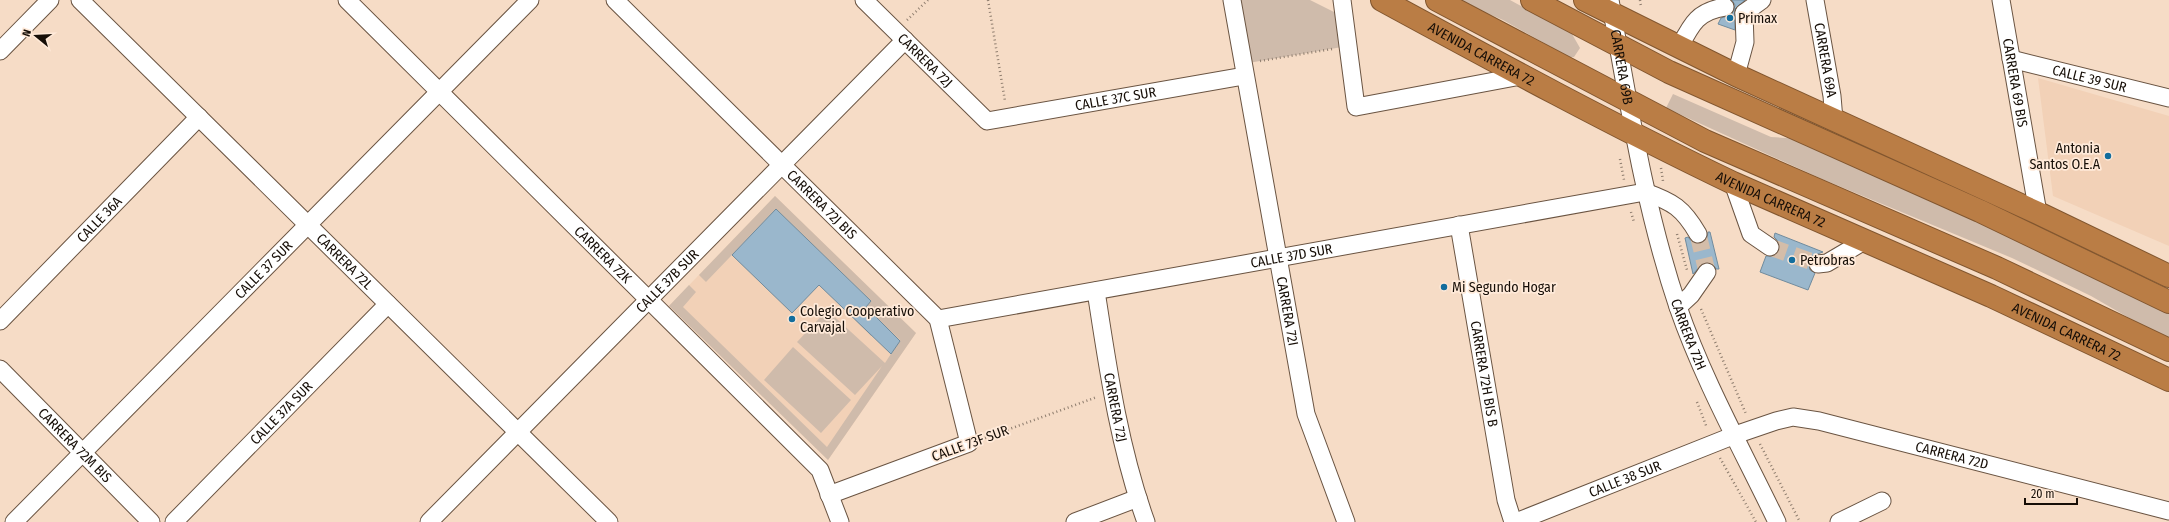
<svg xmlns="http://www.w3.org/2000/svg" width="2169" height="522" font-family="'Fira Sans Condensed',sans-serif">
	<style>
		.built { fill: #f2d1b7 }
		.green { fill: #cfbbab }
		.building { fill: #9ab7cc; stroke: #708b9d }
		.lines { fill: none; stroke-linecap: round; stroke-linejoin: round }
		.minor-tunnel { stroke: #d4bda9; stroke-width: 17; stroke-dasharray: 17 8; stroke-linecap: butt }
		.minor-casing { stroke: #6a5442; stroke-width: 19 }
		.highway-casing { stroke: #81562f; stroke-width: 24 }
		.path { stroke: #8e7d6e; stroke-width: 2.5; stroke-dasharray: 1 3; stroke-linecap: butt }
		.minor { stroke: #fff; stroke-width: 17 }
		.highway { stroke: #ba7d45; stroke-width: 22 }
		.poi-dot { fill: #126d9d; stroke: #ffead9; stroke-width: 1.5 }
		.labels { text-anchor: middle; stroke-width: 3.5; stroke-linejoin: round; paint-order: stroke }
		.poi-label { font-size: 14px; fill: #160e07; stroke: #ffead9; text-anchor: start }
		.street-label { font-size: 14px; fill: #160e07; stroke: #ffead9 }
	</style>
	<rect width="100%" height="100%" fill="#f6dcc6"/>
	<!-- built -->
	<path class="built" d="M2038 78 2169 116V246L2053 196Z
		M775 196 916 333 828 460 669 306Z"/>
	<!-- green -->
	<path class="green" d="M1232 0H1310L1344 17 1348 46 1242 64Z
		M1456 0H1510L1572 34 1580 48 1574 57H1569L1503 20Z
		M1673 94 1771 137 1800 139 2169 310V341L2091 296 2012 258 1822 179 1666 108Z
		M775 196 916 333 828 460 669 306 689 285 696 292 683 307 827 447 882 366 855 395 797 342 827 310 885 363 900 340 883 324 871 336 854 319 871 301 776 209 706 282 699 275Z
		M793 347 851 400 821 433 764 380Z"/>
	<!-- building -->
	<path class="building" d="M1732 0H1745L1735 9V30L1718 24 1721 18 1731 15 1734 10 1735 5Z
		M776 209 871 301 866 307 900 341 891 354 819 285 792 313 732 255Z
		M1708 232H1710L1719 269H1716L1712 264 1703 263 1693 274 1685 238 1688 237 1693 243 1699 244 1707 239Z
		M1775 233 1823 252 1812 256 1809 260 1810 270 1815 273 1808 290 1760 272 1766 256H1774L1778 252 1780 247 1779 242 1774 237Z"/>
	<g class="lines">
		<!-- minor-tunnel -->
		<path class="minor-tunnel" d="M1698 234 1707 272
			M1770 247 1818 264"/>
		<!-- minor casing -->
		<g class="minor-casing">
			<g id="minor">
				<path id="s1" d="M80 0 609 522"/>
				<path id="s2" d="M347 0 820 470 840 522"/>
				<path id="s3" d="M615 0 938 319 969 443 829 495"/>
				<path id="s4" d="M864 0 987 121 1244 76"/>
				<path id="s5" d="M1232 0 1306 414 1346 522"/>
				<path d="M1342 0 1356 107 1521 76"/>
				<path id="s6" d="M1610 0C1629 105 1644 206 1678 307 1704 382 1743 451 1777 522"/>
				<path id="s7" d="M1815 0 1832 96 1834 120"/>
				<path id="s8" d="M2001 0 2038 213"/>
				<path d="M1744 13 1762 0"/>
				<path d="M1679 48C1691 25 1697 11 1725 7"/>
				<path d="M0 51 50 0"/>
				<path id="s9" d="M2011 59 2169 98"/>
				<path d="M1736 75 1745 42 1744 13"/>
				<path d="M1733 183 1751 234 1770 247"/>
				<path id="s10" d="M1459 225 1506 500 1513 522"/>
				<path d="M1818 264 1827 263 1866 240"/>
				<path id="s11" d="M1096 291C1108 369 1119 447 1146 522"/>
				<path d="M1678 307 1691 295 1707 272"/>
				<path id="s12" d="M938 319 1645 192C1673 202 1683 208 1698 234"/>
				<path id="s13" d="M0 321 199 117"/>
				<path id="s14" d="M0 369 151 522"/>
				<path id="s15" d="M14 522 530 0"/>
				<path id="s16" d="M174 522 388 304"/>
				<path id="s17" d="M429 522 905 40"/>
				<path d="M1075 522 1138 498"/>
				<path id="s18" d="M1516 522 1735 435 1776 421 1793 417 1819 421 2169 511"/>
				<path d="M1839 522 1882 501"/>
			</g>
		</g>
		<!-- highway casing -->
		<g class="highway-casing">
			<g id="highway">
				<path id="s19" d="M1382 0C1498 63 1614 126 1733 183L1991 296 2169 380"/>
				<path d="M1437 0 1705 141 1997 268 2169 350"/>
				<path d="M1532 0 1669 72 1980 211 2169 302"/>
				<path d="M1585 0 1736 75 2038 213 2169 276"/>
			</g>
		</g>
		<!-- path -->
		<path class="path" d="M988 0 1005 101
			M1640 0 1641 7
			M907 20 928 0
			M1260 61 1332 49
			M1620 159 1624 180
			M1661 168 1663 181
			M1631 212 1634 222
			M1677 234 1687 270
			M1701 309 1746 414
			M1697 402 1707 428
			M985 438 1097 397
			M1760 444 1800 522
			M1720 458 1756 522"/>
		<!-- minor -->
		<use href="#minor" class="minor"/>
		<!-- highway -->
		<use href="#highway" class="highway"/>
	</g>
	<!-- markers -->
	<g class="poi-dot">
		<circle cx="1730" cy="18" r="4"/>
		<circle cx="2108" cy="156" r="4"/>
		<circle cx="1792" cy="260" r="4"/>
		<circle cx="1444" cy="287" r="4"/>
		<circle cx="792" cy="319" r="4"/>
	</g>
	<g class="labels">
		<!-- poi labels -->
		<g class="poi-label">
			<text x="1738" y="23">Primax</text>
			<text x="2100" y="153" text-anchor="end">Antonia<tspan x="2100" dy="16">Santos O.E.A</tspan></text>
			<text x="1800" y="265">Petrobras</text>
			<text x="1452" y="292">Mi Segundo Hogar</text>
			<text x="800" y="316">Colegio Cooperativo<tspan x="800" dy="16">Carvajal</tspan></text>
		</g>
		<!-- street labels -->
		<g class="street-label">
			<text dy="5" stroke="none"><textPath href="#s19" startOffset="113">AVENIDA CARRERA 72</textPath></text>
			<text dy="5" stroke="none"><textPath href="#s7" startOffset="61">CARRERA 69A</textPath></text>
			<text dy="5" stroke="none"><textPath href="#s4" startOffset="86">CARRERA 72J</textPath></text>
			<text dy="5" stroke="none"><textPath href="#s6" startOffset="68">CARRERA 69B</textPath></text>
			<text dy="5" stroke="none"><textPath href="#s9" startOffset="81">CALLE 39 SUR</textPath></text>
			<text dy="5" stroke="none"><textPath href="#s8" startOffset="84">CARRERA 69 BIS</textPath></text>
			<text dy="5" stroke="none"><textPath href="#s4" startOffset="303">CALLE 37C SUR</textPath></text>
			<text dy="5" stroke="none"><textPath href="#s19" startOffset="437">AVENIDA CARRERA 72</textPath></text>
			<text dy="5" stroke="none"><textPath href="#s3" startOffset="291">CARRERA 72J BIS</textPath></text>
			<text dy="5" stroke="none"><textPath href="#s13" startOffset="142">CALLE 36A</textPath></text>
			<text dy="5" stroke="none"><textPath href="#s2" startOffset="361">CARRERA 72K</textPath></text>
			<text dy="5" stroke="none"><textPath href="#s12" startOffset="359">CALLE 37D SUR</textPath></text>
			<text dy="5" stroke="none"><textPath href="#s1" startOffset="372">CARRERA 72L</textPath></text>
			<text dy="5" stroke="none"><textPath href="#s15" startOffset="355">CALLE 37 SUR</textPath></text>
			<text dy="5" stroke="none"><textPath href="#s17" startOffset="339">CALLE 37B SUR</textPath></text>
			<text dy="5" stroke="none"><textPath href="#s5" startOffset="316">CARRERA 72I</textPath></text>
			<text dy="5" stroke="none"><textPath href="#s19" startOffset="761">AVENIDA CARRERA 72</textPath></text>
			<text dy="5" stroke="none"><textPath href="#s6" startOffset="344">CARRERA 72H</textPath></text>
			<text dy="5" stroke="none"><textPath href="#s10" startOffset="151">CARRERA 72H BIS B</textPath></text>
			<text dy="5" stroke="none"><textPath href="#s11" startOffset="118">CARRERA 72J</textPath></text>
			<text dy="5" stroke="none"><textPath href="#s16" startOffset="153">CALLE 37A SUR</textPath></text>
			<text transform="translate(970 443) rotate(-20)" y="5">CALLE 73F SUR</text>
			<text dy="5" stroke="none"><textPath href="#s14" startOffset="107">CARRERA 72M BIS</textPath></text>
			<text dy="5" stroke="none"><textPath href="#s18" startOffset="460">CARRERA 72D</textPath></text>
			<text dy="5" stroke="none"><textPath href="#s18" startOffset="117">CALLE 38 SUR</textPath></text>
		</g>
	</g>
	<!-- north arrow -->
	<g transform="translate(36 36) rotate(288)" stroke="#ffead9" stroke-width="3" paint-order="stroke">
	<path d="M0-3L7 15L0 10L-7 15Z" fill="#160e07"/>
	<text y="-6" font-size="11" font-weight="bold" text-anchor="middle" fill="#160e07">N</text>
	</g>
	<!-- scale -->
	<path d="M2025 498v6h52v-6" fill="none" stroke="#160e07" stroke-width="2"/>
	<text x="2031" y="498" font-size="12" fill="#160e07" stroke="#ffead9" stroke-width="3" paint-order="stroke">20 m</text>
</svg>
